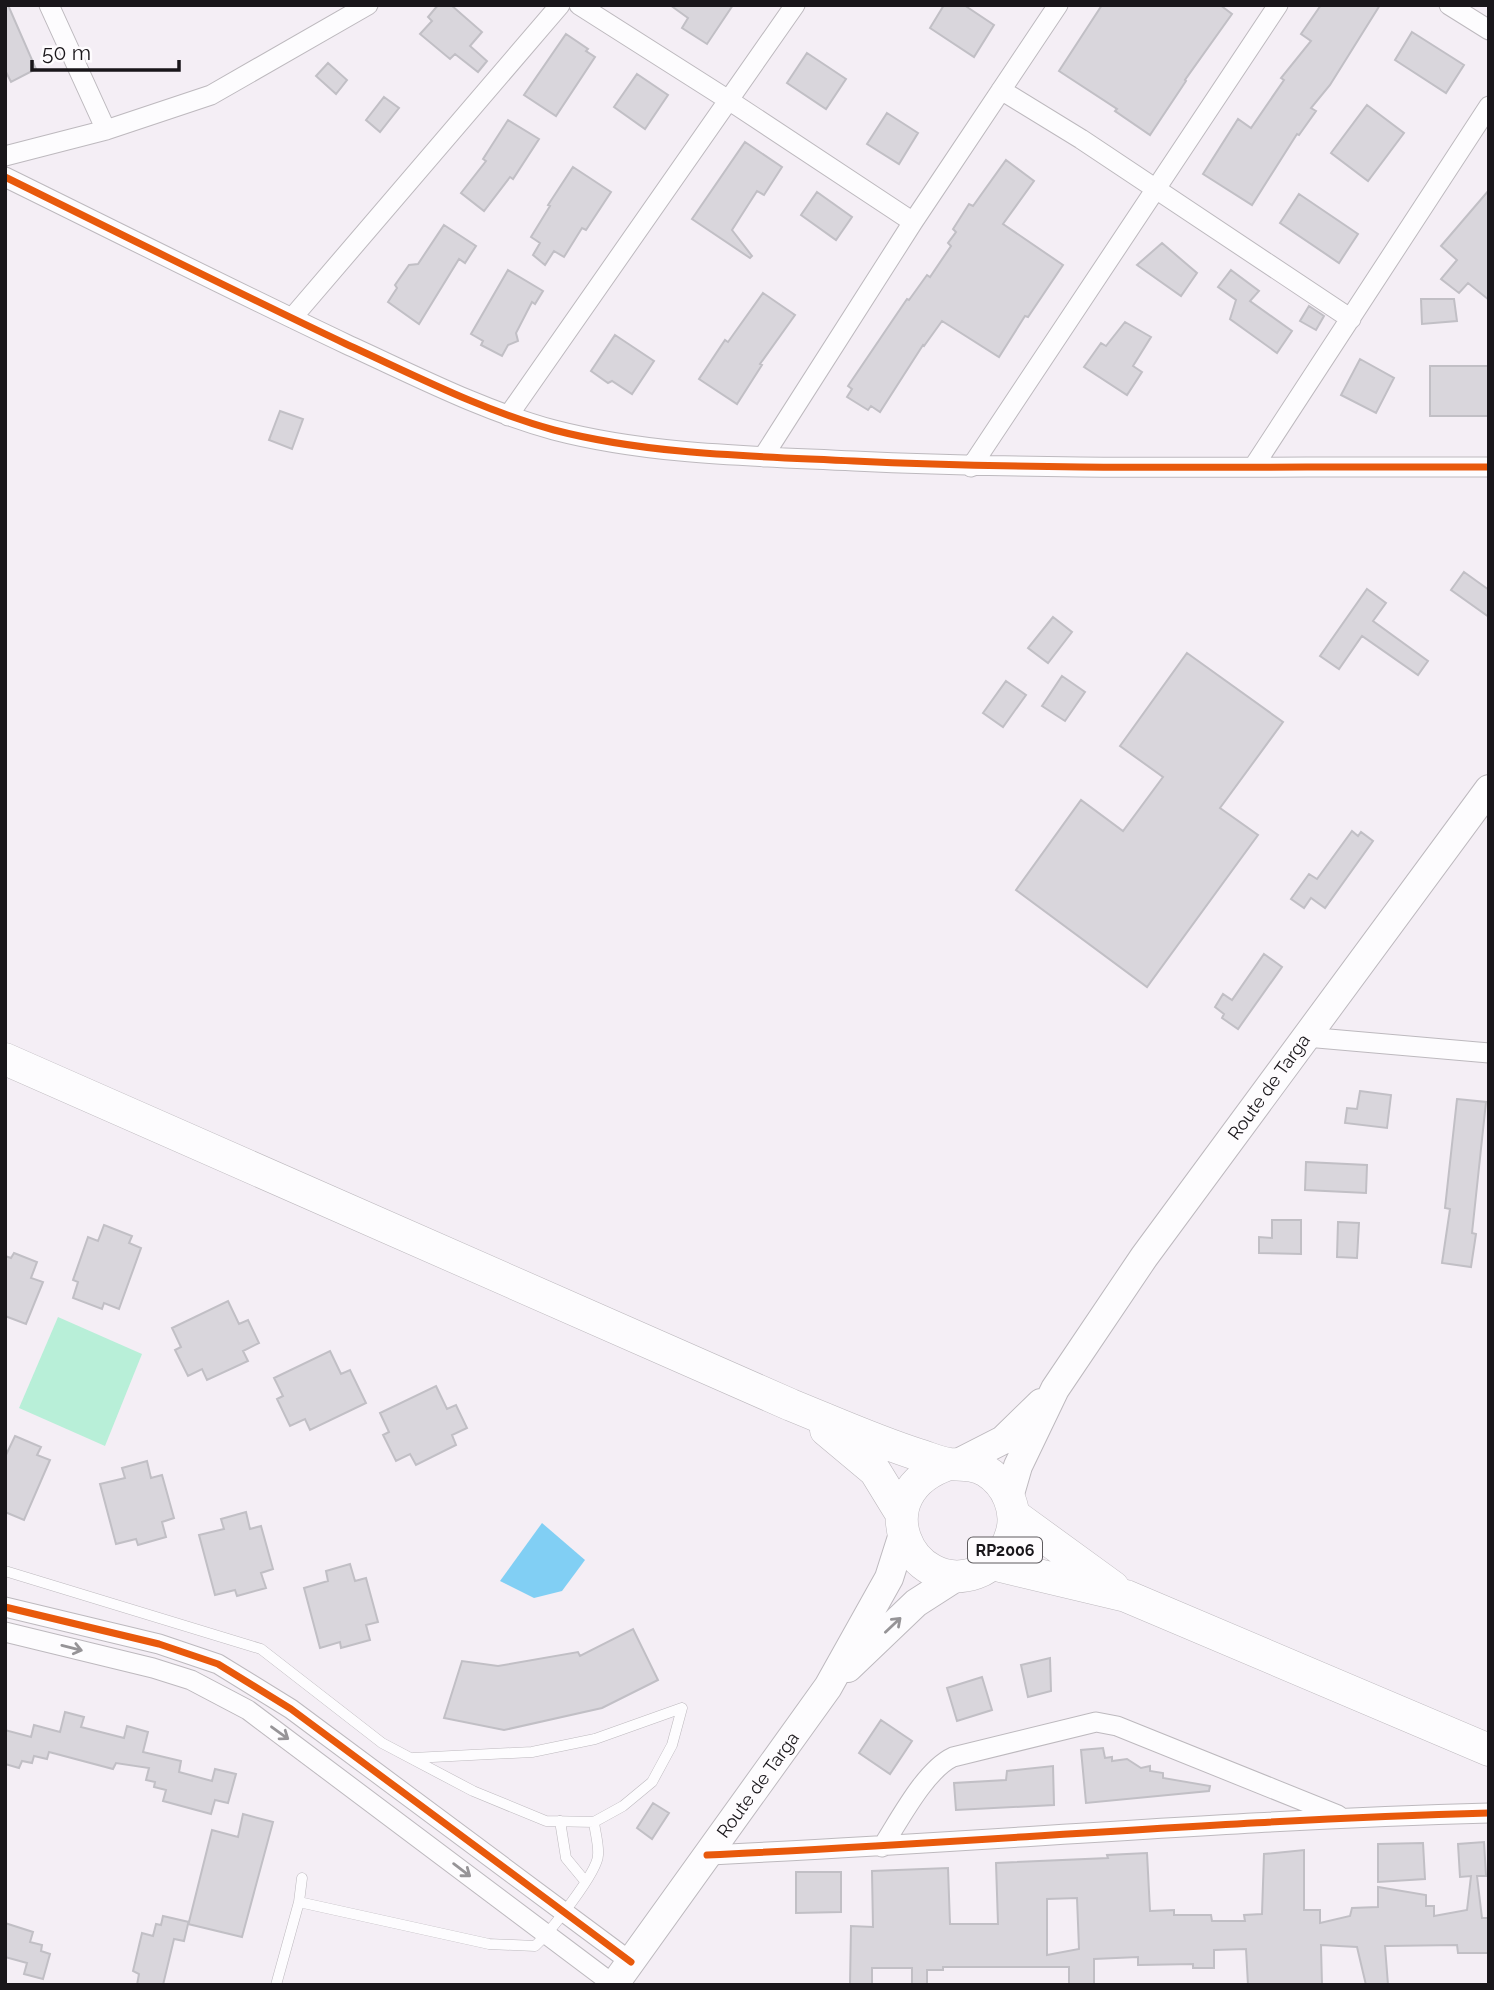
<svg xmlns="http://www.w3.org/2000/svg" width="1494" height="1990" font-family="Raleway,sans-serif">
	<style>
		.grass { fill: #b8efd8 }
		.water { fill: #81cff4 }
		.building { fill: #d9d6dc; stroke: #c1bfc5; stroke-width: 2; fill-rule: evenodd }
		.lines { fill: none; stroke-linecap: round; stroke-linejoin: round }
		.lane-casing { stroke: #bdb9be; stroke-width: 11 }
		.street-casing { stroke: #bdb9be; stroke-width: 21 }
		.secondary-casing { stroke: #bdb9be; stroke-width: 30 }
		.primary-casing { stroke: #bdb9be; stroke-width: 33 }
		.lane { stroke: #fdfcfe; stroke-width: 10 }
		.street { stroke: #fdfcfe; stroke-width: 19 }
		.secondary { stroke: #fdfcfe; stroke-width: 28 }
		.primary { stroke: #fdfcfe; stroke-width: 32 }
		.cycleway-casing { stroke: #fefcfe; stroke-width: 11 }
		.cycleway { stroke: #e8590c; stroke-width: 7 }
		.oneway { stroke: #969497 }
		.labels { text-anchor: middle; stroke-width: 6; stroke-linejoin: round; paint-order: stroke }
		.shield { fill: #fefcfe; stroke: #5e5b5e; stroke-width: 2 }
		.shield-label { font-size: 16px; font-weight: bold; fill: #19161a }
		.street-label { font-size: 18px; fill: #19161a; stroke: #fefcfe }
	</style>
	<rect width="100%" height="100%" fill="#f4eef5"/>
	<!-- grass -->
	<path class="grass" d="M58 1317 142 1354 105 1446 19 1408Z"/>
	<!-- water -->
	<path class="water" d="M542 1523 585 1560 562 1591 534 1598 500 1581Z"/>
	<!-- building -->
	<path class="building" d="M5 5H8L36 69 11 82 5 70Z
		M438 5H451L482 32 470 46 487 61 478 72 455 54 450 59 420 34 432 21 428 17Z
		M670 5H733L707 44 682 28 688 18Z
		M944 5H964L994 25 974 57 930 28Z
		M1102 5H1220L1232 14 1185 80 1186 81 1150 135 1115 111 1117 109 1059 71Z
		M1321 5H1380L1330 85 1311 108 1316 111 1299 135 1297 134 1252 205 1203 174 1238 119 1251 128 1284 80 1281 78 1311 41 1301 34Z
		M1412 32 1464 65 1446 93 1395 60Z
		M566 34 588 49 586 51 595 57 556 116 524 95Z
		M807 53 846 79 826 109 787 83Z
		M328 63 347 80 336 94 316 76Z
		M637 74 668 95 645 129 614 107Z
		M384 97 399 108 380 132 366 120Z
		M1367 105 1404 133 1368 181 1331 153Z
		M887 113 918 133 899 164 867 144Z
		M508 120 539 139 513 179 510 177 484 211 461 193 486 161 483 159Z
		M745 142 782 167 764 195 757 191 732 230 752 256 750 258 692 219Z
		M1006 160 1034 181 1003 224 1063 265 1028 317 1025 316 999 357 942 321 924 346 923 345 880 412 871 406 868 410 847 397 852 389 848 386 907 299 909 300 927 275 930 277 951 246 948 243 956 232 953 229 969 204 973 206Z
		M573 167 611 192 586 230 582 228 564 257 554 251 545 265 533 255 540 243 531 237 550 206 548 205Z
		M1489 190V300L1468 283 1459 293 1441 279 1457 260 1441 246Z
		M817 192 852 217 836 240 801 215Z
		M1299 194 1358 234 1339 263 1280 223Z
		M444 225 476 246 465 263 459 259 419 324 388 302 397 288 395 285 409 265 418 264Z
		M1162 243 1197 273 1181 296 1137 265Z
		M508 270 543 291 535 304 532 302 516 333 518 341 508 345 502 356 481 345 483 341 471 334Z
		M1231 270 1259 291 1250 301 1292 331 1277 353 1230 319 1236 300 1218 287Z
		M763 293 795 315 760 364 762 365 737 404 699 379 725 340 728 342Z
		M1421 299H1454L1457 321 1422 324Z
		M1309 306 1324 316 1316 330 1300 321Z
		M1125 322 1151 337 1133 366 1142 372 1127 395 1084 367 1101 343 1106 346Z
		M615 335 654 361 632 394 612 381 608 383 591 371Z
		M1360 359 1394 378 1376 413 1341 395Z
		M1430 366H1489V416H1430Z
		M280 411 303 419 292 449 269 440Z
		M1464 572 1489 590V617L1451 590Z
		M1367 589 1386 603 1373 621 1428 661 1418 675 1362 636 1339 669 1320 656Z
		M1053 617 1072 632 1048 663 1028 648Z
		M1187 653 1283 722 1220 808 1258 835 1147 987 1016 890 1081 800 1123 831 1163 777 1120 746Z
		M1062 676 1085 692 1065 721 1042 706Z
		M1006 681 1026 695 1003 727 983 713Z
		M1352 831 1358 836 1361 832 1373 841 1325 908 1311 898 1304 908 1291 899 1309 874 1317 879Z
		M1264 954 1282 967 1238 1029 1222 1018 1224 1014 1215 1007 1223 994 1232 1000Z
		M1360 1091 1391 1095 1387 1128 1345 1123 1347 1108 1357 1109Z
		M1457 1099 1486 1102 1472 1233 1476 1234 1471 1267 1442 1263 1450 1209 1445 1208Z
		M1306 1162 1367 1165 1366 1193 1305 1190Z
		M1272 1220H1301V1254L1259 1253V1237L1272 1238Z
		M1338 1222 1359 1223 1357 1258 1337 1257Z
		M104 1225 132 1236 129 1243 141 1248 119 1309 104 1303 102 1309 73 1298 78 1282 73 1280 88 1237 98 1241Z
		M14 1253 37 1262 31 1278 43 1282 26 1324 5 1316V1256L11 1258Z
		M228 1301 239 1324 248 1320 259 1343 243 1351 248 1361 207 1380 202 1369 188 1376 175 1350 181 1347 172 1328Z
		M330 1351 341 1374 350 1370 366 1403 310 1430 305 1419 290 1426 277 1399 283 1396 274 1378Z
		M436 1386 447 1409 456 1405 467 1428 452 1435 456 1445 416 1465 410 1454 396 1461 383 1435 389 1432 380 1413Z
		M15 1436 41 1447 37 1455 50 1460 24 1520 5 1512V1457Z
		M147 1461 151 1478 162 1475 174 1518 162 1522 166 1537 138 1545 136 1539 116 1544 100 1484 125 1478 122 1468Z
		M246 1512 250 1529 261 1526 273 1569 261 1573 266 1588 237 1596 235 1590 215 1595 199 1535 224 1529 221 1519Z
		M350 1564 355 1581 366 1578 378 1622 366 1625 370 1640 341 1648 340 1642 320 1648 304 1588 328 1581 326 1571Z
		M633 1629 658 1680 602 1708 504 1730 444 1718 462 1661 498 1666 578 1652 580 1656Z
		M1050 1658 1051 1691 1028 1697 1021 1665Z
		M982 1677 992 1710 957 1721 947 1688Z
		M65 1712 84 1717 81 1727 124 1738 127 1726 148 1732 143 1752 181 1761 179 1772 212 1781 215 1769 236 1774 228 1803 215 1800 211 1814 163 1801 166 1790 154 1787 155 1782 146 1780 149 1768 116 1763 113 1769 49 1752 47 1759 34 1756 32 1763 22 1761 19 1768 5 1764V1730L31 1737 34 1725 60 1732Z
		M881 1720 912 1741 890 1774 859 1753Z
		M1103 1748 1105 1758 1112 1757V1761L1127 1759 1141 1768 1150 1766V1771L1163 1773V1778L1210 1786 1209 1791 1086 1803 1081 1750Z
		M1053 1766 1054 1805 956 1810 954 1783 1006 1780 1007 1771Z
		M653 1803 669 1813 652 1839 637 1828Z
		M243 1814 273 1822 242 1937 188 1924 184 1941 174 1939 163 1985H137L139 1974 133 1971 142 1933 153 1936 156 1924 161 1925 163 1916 189 1922 212 1830 238 1837Z
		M1484 1842 1486 1876H1477L1482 1918H1489V1953H1458L1457 1945 1385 1946 1388 1985H1366L1357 1947 1321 1945 1322 1985H1248L1246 1949 1214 1950V1968H1193V1964L1138 1965V1957L1094 1959V1985H1069V1967H943V1970H927V1985H912V1968H872V1985H850L851 1926 873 1927 872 1871 948 1868 950 1924H998L996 1863 1108 1858 1107 1855 1147 1853 1150 1911 1174 1910V1915H1211L1212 1921H1245L1244 1915 1262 1914 1264 1854 1304 1850V1910H1320V1923L1350 1916 1352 1908 1378 1907V1887L1426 1895V1906H1434V1916L1467 1910 1471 1876 1460 1877 1458 1844ZM1077 1898 1079 1949 1047 1955V1899Z
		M1423 1843 1425 1879 1378 1882V1844Z
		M796 1872H841V1912L796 1913Z
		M5 1923 33 1932 30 1942 42 1945 41 1951 50 1954 43 1979 24 1974 27 1963 5 1957Z"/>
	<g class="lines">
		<!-- lane casing -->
		<g class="lane-casing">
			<path id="lane" d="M5 1571 261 1649 382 1743 473 1791 546 1821 594 1822 623 1806 652 1782 672 1745 682 1708
				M413 1758 532 1752 595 1739 682 1708
				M560 1821 566 1858 585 1881
				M299 1902 489 1944 535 1946C549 1933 598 1872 598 1855 599 1845 595 1832 594 1822
				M276 1985 299 1902 302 1878"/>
		</g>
		<!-- street casing -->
		<g class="street-casing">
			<path id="street" d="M49 5 106 130
				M579 5 730 101 913 222
				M1449 5 1489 30
				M1001 90 1081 139 1351 319
				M5 156 106 130 211 95 368 5
				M5 177C119 233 232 290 346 344 414 375 481 410 554 430 650 455 754 456 854 461 1065 471 1277 466 1489 467
				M292 318 560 5
				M508 416 795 5
				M763 457 913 222 1058 5
				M1254 466 1489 106
				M971 467 1278 5
				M1306 1037 1489 1053
				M5 1607 159 1644 218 1664 291 1709 631 1962
				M5 1632 153 1668 191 1680 248 1710 614 1985
				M882 1847C899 1821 925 1770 953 1757L1096 1722 1117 1726 1338 1815
				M707 1855C968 1843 1228 1820 1489 1813"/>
		</g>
		<!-- secondary casing -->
		<g class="secondary-casing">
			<path id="secondary" d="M956 1464 1003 1440 1041 1403
				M1009 1497 1018 1466 1055 1389 1144 1257 1489 789
				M848 1668 916 1603 958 1576
				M614 1985 828 1687 889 1578 903 1534"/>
		</g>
		<!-- primary casing -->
		<g class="primary-casing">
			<path id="primary" d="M5 1059 791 1405C833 1422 875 1441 919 1455 929 1458 940 1463 950 1464 963 1465 974 1464 986 1471 1007 1484 1019 1511 1011 1535 1006 1552 993 1567 976 1573 910 1596 862 1493 949 1464
				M826 1430 875 1471 902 1515
				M1014 1515 1113 1587
				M992 1564 1126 1596 1489 1750"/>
		</g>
		<!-- lane -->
		<use href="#lane" class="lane"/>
		<!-- street -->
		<use href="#street" class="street"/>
		<!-- secondary -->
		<use href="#secondary" class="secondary"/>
		<!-- primary -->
		<use href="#primary" class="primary"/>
		<!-- cycleway casing -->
		<g class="cycleway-casing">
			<path id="cycleway" d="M5 177C119 233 232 290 346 344 414 375 481 410 554 430 650 455 754 456 854 461 1065 471 1277 466 1489 467
				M5 1607 159 1644 218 1664 291 1709 631 1962
				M707 1855C968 1843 1228 1820 1489 1813"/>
		</g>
		<!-- cycleway -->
		<use href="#cycleway" class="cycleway"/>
	</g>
	<!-- one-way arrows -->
	<defs><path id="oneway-shaft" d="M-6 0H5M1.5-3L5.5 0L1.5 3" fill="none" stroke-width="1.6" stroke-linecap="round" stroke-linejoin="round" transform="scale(1.75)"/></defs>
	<g class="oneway">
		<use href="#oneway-shaft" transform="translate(893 1625) rotate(-43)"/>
		<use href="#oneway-shaft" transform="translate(72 1648) rotate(14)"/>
		<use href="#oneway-shaft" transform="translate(280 1733) rotate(36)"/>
		<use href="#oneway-shaft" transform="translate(462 1870) rotate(37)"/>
	</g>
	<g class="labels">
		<!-- shield labels -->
		<rect class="shield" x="968" y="1537.5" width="74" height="25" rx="5"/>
		<g class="shield-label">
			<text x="1005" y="1556">RP2006</text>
		</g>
		<!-- street labels -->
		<g class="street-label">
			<text transform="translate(1269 1087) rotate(-54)" y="6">Route de Targa</text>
			<text transform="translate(758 1785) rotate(-54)" y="6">Route de Targa</text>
		</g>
	</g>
	<!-- border -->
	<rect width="1494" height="1990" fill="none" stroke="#19161a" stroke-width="14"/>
	<!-- scale -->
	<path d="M32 60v10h147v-10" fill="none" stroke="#19161a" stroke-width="3.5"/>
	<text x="42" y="60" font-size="21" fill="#19161a" stroke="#fefcfe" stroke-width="5" paint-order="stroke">50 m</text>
</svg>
